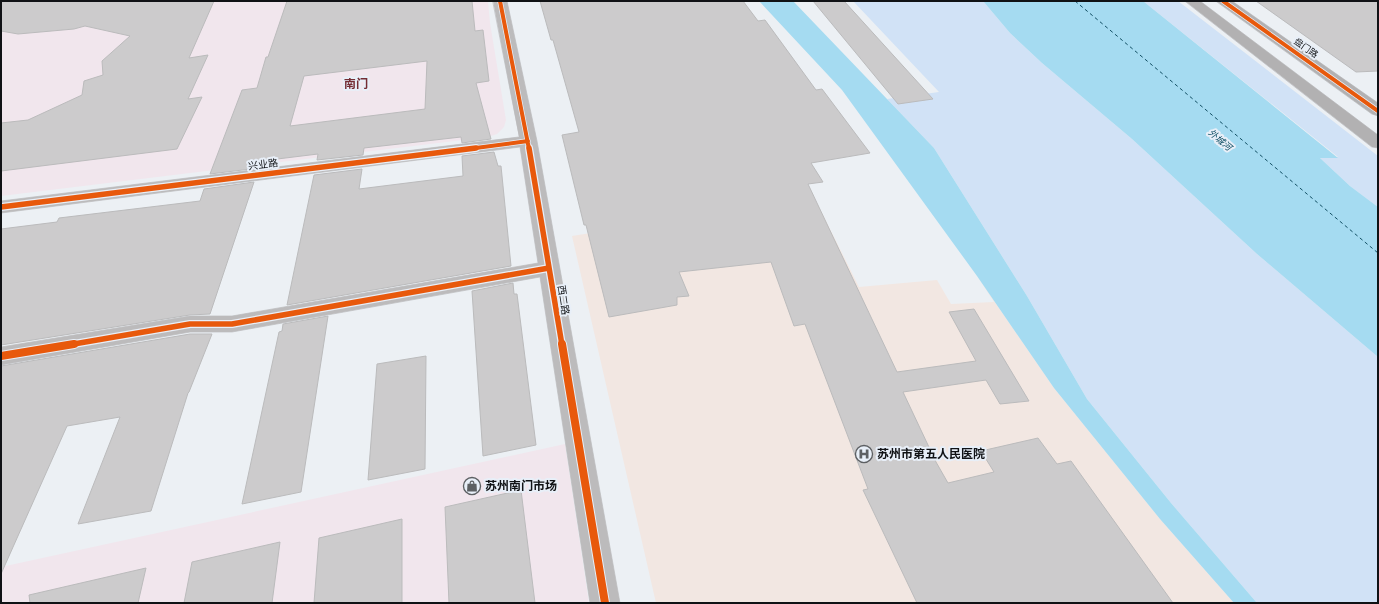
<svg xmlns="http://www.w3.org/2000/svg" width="1379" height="604" font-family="Lato,'Noto Sans SC',sans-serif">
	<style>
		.commercial { fill: #f1e6ed }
		.medical { fill: #f2e7e2 }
		.green { fill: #d1e2f6 }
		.water { fill: #a5dbf1 }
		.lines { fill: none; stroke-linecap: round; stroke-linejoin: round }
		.ferry { stroke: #135166; stroke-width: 1; stroke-dasharray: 3.5 3; stroke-linecap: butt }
		.building { fill: #cccbcc; stroke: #bbbbbc; fill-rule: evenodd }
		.minor-casing { stroke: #cacccf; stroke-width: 1 }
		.secondary-casing { stroke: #cacccf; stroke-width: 1 }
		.minor { fill: #bcbbbc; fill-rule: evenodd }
		.secondary { fill: #b2b1b2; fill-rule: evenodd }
		.cycleway-far2-casing { stroke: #e8eff8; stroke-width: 5.5 }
		.cycleway-far1-casing { stroke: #e8eff8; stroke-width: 8 }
		.cycleway-casing { stroke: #e8eff8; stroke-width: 10 }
		.cycleway-far2 { stroke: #e8590c; stroke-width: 4 }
		.cycleway-far1 { stroke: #e8590c; stroke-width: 5.5 }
		.cycleway { stroke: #e8590c; stroke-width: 8 }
		.labels { text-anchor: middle; stroke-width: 4; stroke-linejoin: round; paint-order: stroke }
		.far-street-label { font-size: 9px; fill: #101215; stroke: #e8eff8 }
		.far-water-label { font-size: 9px; font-style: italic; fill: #135166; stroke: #e8eff8 }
		.street-label { font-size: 10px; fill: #101215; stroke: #e8eff8 }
		.far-district-label { font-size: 12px; font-weight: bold; fill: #742d34; stroke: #e8eff8 }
		.near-poi-label { font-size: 12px; font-weight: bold; fill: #101215; stroke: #e8eff8; text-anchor: start }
	</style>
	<rect width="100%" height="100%" fill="#ecf0f4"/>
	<!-- commercial -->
	<path class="commercial" d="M1 1H488L490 23 506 120 504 127 497 134 488 137 1 196Z
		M565 444 589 603H1V567Z"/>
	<!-- medical -->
	<path class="medical" d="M814 197 859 287 937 280 951 304 994 302 977 276 1054 388 1160 519 1234 603H656L572 236Z"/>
	<!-- green -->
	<path class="green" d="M853 1H983L1010 33 1042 63 1132 139 1257 254 1378 357V603H1257L1171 503 1087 399 1027 296 934 148 887 99 939 92Z
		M1143 1H1178L1378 156V207L1350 186 1320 158 1338 157Z"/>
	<!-- water -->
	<path class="water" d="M759 1H793L934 148 1027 296 1087 399 1171 503 1257 603H1234L1160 519 1054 388 977 276 842 90Z
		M983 1H1143L1338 158H1320L1350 186 1378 207V357L1257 254 1132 139 1042 63 1010 33Z"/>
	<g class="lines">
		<!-- ferry -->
		<path class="ferry" d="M1075 1 1378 253"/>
	</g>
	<!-- building -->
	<path class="building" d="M1 1H214L189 58 208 55 188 99 202 97 177 149 1 171V123L28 120 82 95 84 81 103 75 102 61 130 36 85 26 74 29 18 34 1 31Z
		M287 1H472L475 31 483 30 489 81 476 83 491 139 462 143 461 137 364 148 363 155 317 160 318 154 261 161 259 168 210 174 242 90 257 88 266 57H268ZM427 61 425 109 290 126 304 76Z
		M540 1H743L758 21 765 20 816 90 822 89 870 153 811 163 823 182 808 184 897 372 976 361 949 312 974 309 1029 401 1000 404 986 380 903 392 936 462 948 483 994 472 981 451 1038 438 1057 464 1071 461 1173 603H917L863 490 868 489 805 324 794 326 771 262 679 272 689 296 677 297V305L609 317 586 225H584L562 135 579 132 553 40H551Z
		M813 1H844L933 99 898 104Z
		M1256 1H1378V71L1356 72Z
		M494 152 498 166H501L511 266 287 305 314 175 362 169 359 189 463 176 462 156Z
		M254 182 210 314 190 315 1 345V229L57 222 59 218 200 201 204 189Z
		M513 283 514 294H517L536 445 483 456 472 291Z
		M328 316 301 492 242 504 279 332 282 331 283 324Z
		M190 334H212L189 392 188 393 151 511 78 524 120 417 67 426 1 574V366Z
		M426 356 425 469 368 480 377 364Z
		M521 490 535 603H449L445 507Z
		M402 519V603H314L319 538Z
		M280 542 272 603H184L192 562Z
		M146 568 138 603H30L29 595Z"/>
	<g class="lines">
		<!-- minor casing -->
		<g class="minor-casing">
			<path id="minor" d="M493 1H507L537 141 620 603H590L540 277 232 332H190L1 365V347L190 316H232L538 263 520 147 1 213V201L519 137Z"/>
		</g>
		<!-- secondary casing -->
		<g class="secondary-casing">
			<path id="secondary" d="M1185 1H1200L1378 135V148L1372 147Z
				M1216 1H1232L1378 103V116L1372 114Z"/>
		</g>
		<!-- minor -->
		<use href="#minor" class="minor"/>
		<!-- secondary -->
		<use href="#secondary" class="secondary"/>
		<!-- cycleway-far2 casing -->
		<g class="cycleway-far2-casing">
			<path id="cycleway-far2" d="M500 1 529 149
				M1223 1 1378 111
				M468 149 528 141"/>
		</g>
		<!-- cycleway-far1 casing -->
		<g class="cycleway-far1-casing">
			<path id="cycleway-far1" d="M529 148 562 345
				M1 207 476 148
				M68 345 190 324H232L549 268"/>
		</g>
		<!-- cycleway casing -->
		<g class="cycleway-casing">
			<path id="cycleway" d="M562 344 605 603
				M1 356 74 344"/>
		</g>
		<!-- cycleway-far2 -->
		<use href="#cycleway-far2" class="cycleway-far2"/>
		<!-- cycleway-far1 -->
		<use href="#cycleway-far1" class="cycleway-far1"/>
		<!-- cycleway -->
		<use href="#cycleway" class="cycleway"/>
	</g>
	<!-- icons -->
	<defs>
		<g id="hospital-ring" transform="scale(0.9)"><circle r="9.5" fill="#e8eff8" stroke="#5d6063" stroke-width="1.5"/><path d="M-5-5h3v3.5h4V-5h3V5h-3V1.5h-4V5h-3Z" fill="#5d6063"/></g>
		<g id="shop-ring" transform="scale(0.9)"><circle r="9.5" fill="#e8eff8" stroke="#5d6063" stroke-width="1.5"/><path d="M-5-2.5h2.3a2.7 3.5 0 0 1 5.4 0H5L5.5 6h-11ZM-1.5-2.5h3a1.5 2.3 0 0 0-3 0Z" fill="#5d6063"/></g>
	</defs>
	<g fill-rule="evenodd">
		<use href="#hospital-ring" x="864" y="454"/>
		<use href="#shop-ring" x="472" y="486"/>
	</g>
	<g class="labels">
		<!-- far-street labels -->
		<g class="far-street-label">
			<text transform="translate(1306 48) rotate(35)" y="3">盘门路</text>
		</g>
		<!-- far-water labels -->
		<g class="far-water-label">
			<text transform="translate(1220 140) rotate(40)" y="3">外城河</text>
		</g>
		<!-- street labels -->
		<g class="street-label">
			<text transform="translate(263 164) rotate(-7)" y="4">兴业路</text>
			<text transform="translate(564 300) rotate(81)" y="4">西二路</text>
		</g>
		<!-- far-district labels -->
		<g class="far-district-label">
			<text x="356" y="88">南门</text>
		</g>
		<!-- near-poi labels -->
		<g class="near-poi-label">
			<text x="877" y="458">苏州市第五人民医院</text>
			<text x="485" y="490">苏州南门市场</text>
		</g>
	</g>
	<!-- border -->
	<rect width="1379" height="604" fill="none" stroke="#101215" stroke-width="4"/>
</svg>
